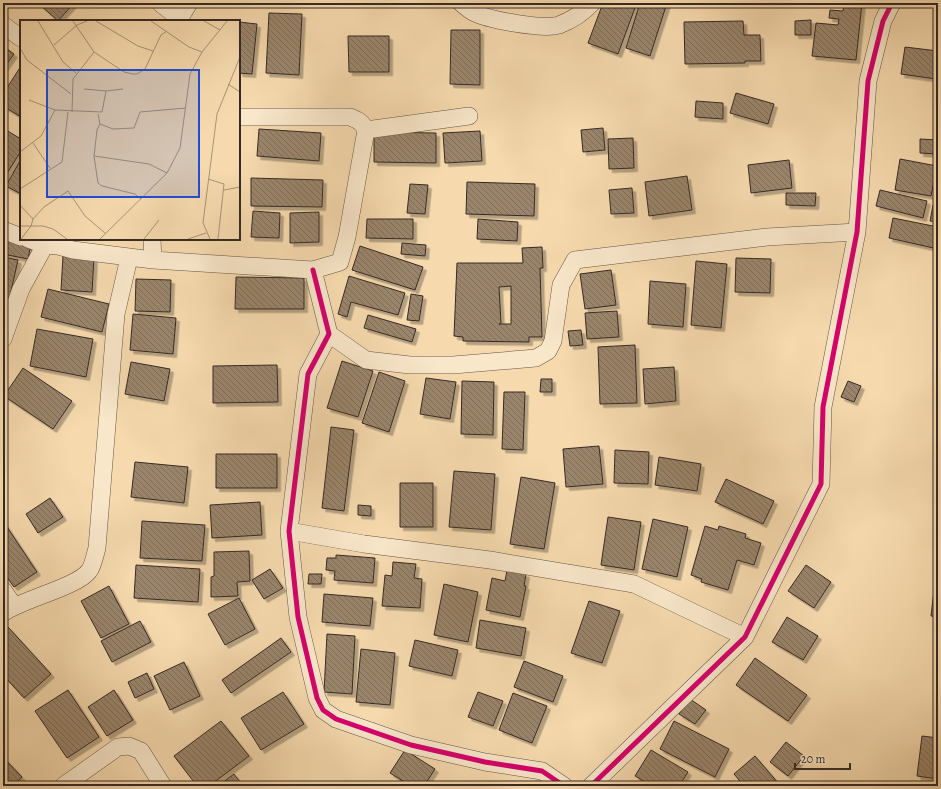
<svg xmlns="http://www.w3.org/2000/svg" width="941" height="789" font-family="Alegreya,serif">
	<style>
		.building { fill: url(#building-back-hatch); stroke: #362924; fill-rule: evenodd; filter: url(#shadow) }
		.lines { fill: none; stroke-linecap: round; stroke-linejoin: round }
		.street-casing { stroke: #665546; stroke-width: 18 }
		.street { stroke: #f9e7ca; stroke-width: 17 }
		.cycleway-casing { stroke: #f9e7ca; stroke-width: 8 }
		.cycleway { stroke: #d6006c; stroke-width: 5 }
		.inset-road { fill: none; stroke: #a99377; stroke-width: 1 }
		.view { fill: #1d4ed8; fill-opacity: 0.15; stroke: #1d4ed8; stroke-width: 2 }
		.inset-edge { fill: none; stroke: #362924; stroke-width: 2 }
	</style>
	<defs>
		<pattern id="building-back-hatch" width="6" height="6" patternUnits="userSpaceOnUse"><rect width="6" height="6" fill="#9a856c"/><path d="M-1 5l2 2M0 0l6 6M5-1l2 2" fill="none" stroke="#7e6d59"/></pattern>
		<filter id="shadow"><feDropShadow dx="3.5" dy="3.5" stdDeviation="0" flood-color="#0004"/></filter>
	</defs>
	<rect width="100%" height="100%" fill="#f6daae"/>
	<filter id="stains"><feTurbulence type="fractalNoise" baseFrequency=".005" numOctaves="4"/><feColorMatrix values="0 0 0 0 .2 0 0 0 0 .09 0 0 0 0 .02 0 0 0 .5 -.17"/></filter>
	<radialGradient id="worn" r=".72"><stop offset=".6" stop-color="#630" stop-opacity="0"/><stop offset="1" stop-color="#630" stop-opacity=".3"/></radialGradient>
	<!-- building -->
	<path class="building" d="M38 3H74L58 21Z
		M603 3H631L636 5 618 54 588 43Z
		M640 3H667L650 56 626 48Z
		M844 3H862L856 60 812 56 816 23 838 25 839 19 829 18 830 10 843 11Z
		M269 13 302 14 299 75 266 73Z
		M811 20V35H795V21Z
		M743 21 744 35H760L761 61H745V63L685 64 684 22Z
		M239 22 257 24 252 74 239 73Z
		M451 30H480V85L450 84Z
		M348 36H389V72H349Z
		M3 46 14 54 3 69Z
		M905 47 938 51 936 79 901 74Z
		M21 66V117L3 106V94Z
		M736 93 774 104 768 124 730 113Z
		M696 101 723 103V119L695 117Z
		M603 128 605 150 583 152 581 130Z
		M259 129 321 133 319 161 257 156Z
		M6 130 21 139V151L4 178 3 134Z
		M480 131 482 161 445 163 443 133Z
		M374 132 436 133V163L374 162Z
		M633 138 634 168 609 169 608 139Z
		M920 139 938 140V154L920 153Z
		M21 159V194L6 186Z
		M900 159 937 166 931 196 895 190Z
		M789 160 792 188 751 193 748 165Z
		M687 176 692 210 649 216 645 182Z
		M251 178 323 180 322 207 251 206Z
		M467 182 535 184 534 216 466 214Z
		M410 184 428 185 425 214 407 213Z
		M632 188 634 213 611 214 609 190Z
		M880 190 927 201 923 218 876 206Z
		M786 193H816L815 206 786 205Z
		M933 205 938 206V222L930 221Z
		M253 211 280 213 279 238 251 237Z
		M319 212V242L290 243V213Z
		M893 218 938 227V249L889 238Z
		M367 219H413V239L366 238Z
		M478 219 518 222 517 241 477 239Z
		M3 239 31 244 28 259 3 254Z
		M402 243 426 245 425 256 401 254Z
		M360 246 423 267 415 290 352 270Z
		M542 247 543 268H540L542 337H529V342L463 341V337L454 336 457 263H523L522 248ZM511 286V324H499L501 323 499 287Z
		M63 256 94 257 92 292 61 290Z
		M3 257 18 260 9 300 3 299Z
		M736 258 771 259 770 293 735 292Z
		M696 261 727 264 721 328 691 325Z
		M611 270 616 305 585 309 580 274Z
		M349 276 405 293 398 315 351 302 347 317 338 314Z
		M236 277 304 278V309H235Z
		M136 279 171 280 170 312 135 311Z
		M650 281 686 284 683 327 648 324Z
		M48 289 109 304 102 332 41 317Z
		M411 294 423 296 419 321 407 320Z
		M617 311 619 337 587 339 585 313Z
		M133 314 176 318 173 354 130 350Z
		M368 315 416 329 412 342 364 328Z
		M37 329 93 339 86 377 30 366Z
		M581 330 583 345 570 346 568 331Z
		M635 345 637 403 600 404 598 347Z
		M342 361 373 371 358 417 327 408Z
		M131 362 170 369 164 401 125 394Z
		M277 365 278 402 213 403V366Z
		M674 367 676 401 645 404 643 369Z
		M23 368 72 401 53 429 4 396Z
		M379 372 405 381 389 432 362 423Z
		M426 378 456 382 450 419 420 414Z
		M541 379H552V392H540Z
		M462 381 494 382 493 435 461 434Z
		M848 381 861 386 854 402 841 397Z
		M504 392H525L523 450 502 449Z
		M331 427 354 430 344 511 322 508Z
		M599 446 603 484 566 487 563 449Z
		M615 450 649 452 648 484 614 483Z
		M216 454H277V488H216Z
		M659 457 701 464 697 491 655 485Z
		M135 462 188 467 184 503 131 497Z
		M454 471 495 474 491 530 449 527Z
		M521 477 555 483 544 549 510 544Z
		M726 479 774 501 763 524 715 502Z
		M400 483H433V527H400Z
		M50 498 63 517 38 533 26 514Z
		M260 502 262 535 212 538 210 505Z
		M358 505 371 506V516L358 515Z
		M608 517 641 522 634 570 601 565Z
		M653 519 688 527 677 577 642 569Z
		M3 521 37 572 14 587 3 572Z
		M142 521 205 525 202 561 140 558Z
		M705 526 718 530 719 526 746 534 745 538 761 543 754 565 737 560 728 590 701 582 702 579 691 575Z
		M249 551 250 581 237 582 238 596 211 597V577L214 576V552Z
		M336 555 375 558 373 583 334 580 335 571 326 570 327 558H336Z
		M393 562 416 564 414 578 422 579 420 608 382 606 385 575 392 576Z
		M136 565 200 569 198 602 134 598Z
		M806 565 831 582 814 608 788 591Z
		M270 569 283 588 264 599 252 580Z
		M507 570 526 574 524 586H526L520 617 486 610 492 578 505 581Z
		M309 574H322L321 584H308Z
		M444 584 478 592 468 642 434 635Z
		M109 586 129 624 101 638 81 601Z
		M934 590H938V617L931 616Z
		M324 594 373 598 370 626 322 622Z
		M239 598 255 629 225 645 208 614Z
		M589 601 620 611 602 663 571 653Z
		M787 617 818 636 803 660 772 642Z
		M480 620 526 628 521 656 476 648Z
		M140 621 151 642 112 662 101 641Z
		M8 627 51 674 24 698 3 675V631Z
		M327 634 355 636 352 694 324 692Z
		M281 638 291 652 231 693 222 680Z
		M415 640 458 650 452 676 409 666Z
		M361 649 395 653 390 705 356 702Z
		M755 658 807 695 788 721 736 685Z
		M524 661 563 676 553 702 514 687Z
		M184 662 200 696 170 710 154 676Z
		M147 673 154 689 135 698 128 682Z
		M68 690 99 737 67 758 35 711Z
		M114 690 133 720 107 736 88 707Z
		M283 692 304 724 261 750 241 718Z
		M478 692 503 701 493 726 468 717Z
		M513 693 547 706 532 743 499 730Z
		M690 699 706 710 695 724 679 714Z
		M221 721 249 756 209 786H197L174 756Z
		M674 721 729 749 715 777 660 749Z
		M922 736 938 738V779L917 776Z
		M786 742 804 756 788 776 770 762Z
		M405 750 435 769 424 786H411L390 773Z
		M651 750 688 772 679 786H652L635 776Z
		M755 756 779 784 777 786H744L734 774Z
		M3 757 22 777 12 786H3Z
		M234 774 243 786H218Z
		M144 781 147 786H135Z"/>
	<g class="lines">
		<!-- street casing -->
		<g class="street-casing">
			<path id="street" d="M160 3 179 18
				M461 3C465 6 469 10 473 12 488 20 544 30 559 25 572 20 583 13 592 3
				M178 21 189 3
				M3 25 21 38
				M366 130 469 116
				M3 230 21 237
				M28 239 45 245 58 246 73 250 153 260 313 270 340 262 347 237 366 130C362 122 358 120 350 117H239
				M152 239 153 260
				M313 270 329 334 308 374 289 531 298 617 317 698 323 710 336 719 411 745 485 762 542 771 564 786
				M329 334 366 360 410 365H453L536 358 548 351 553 341 561 285 575 260 767 237 857 232
				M3 339 21 289 45 245
				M289 531 364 544 490 560 634 584 745 637
				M3 590 14 606
				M3 613C23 599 77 587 89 571 93 566 95 555 97 548L116 314 129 258
				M63 786 118 747 129 746 141 751 163 786
				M591 786 745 637 821 484 823 407 857 232 868 81 883 21 892 3"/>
		</g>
		<!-- street -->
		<use href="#street" class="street"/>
		<!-- cycleway casing -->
		<g class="cycleway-casing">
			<path id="cycleway" d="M313 270 329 334 308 374 289 531 298 617 317 698 323 710 336 719 411 745 485 762 542 771 564 786
				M591 786 745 637 821 484 823 407 857 232 868 81 883 21 892 3"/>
		</g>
		<!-- cycleway -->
		<use href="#cycleway" class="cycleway"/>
	</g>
	<!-- overview -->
	<g transform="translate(20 20)">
		<rect width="220" height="220" fill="#f6daae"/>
		<path class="inset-road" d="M18 1 43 42 56 53M53 1 74 32 104 52 113 54H117L125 49 141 15 147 11M76 1 118 26 133 31M131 1 169 27 182 32M184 1 200 10M34 25 57 5 67 1M0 28 7 40 51 74M208 64 220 72M86 71 103 69M9 80 35 90 82 92 86 71 64 69M52 92 53 59 74 32M78 94 80 104 77 110 74 136 78 163 82 166 115 174 121 179M80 104 93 109 114 108 120 92 166 88M13 123 30 148M0 132 21 116 35 90M74 136 129 144 147 153M188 159 204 164 198 219M0 169 42 142 48 92M204 170 220 167M0 185 13 199M0 206H23L33 209 47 219M1 219 11 206 13 199 24 187 48 171 65 196 85 213M80 219 147 153 160 128 170 54 182 32 207 1M124 219 139 200M168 219 186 213M190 219 183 203 197 94 220 37"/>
		<path class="view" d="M27 50H179V177H27Z"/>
		<rect width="220" height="220" class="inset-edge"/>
	</g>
	<!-- margin -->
	<rect width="941" height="789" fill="none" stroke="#f6daae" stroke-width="16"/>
	<rect x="4" y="4" width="933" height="781" fill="none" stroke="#362924" stroke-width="2"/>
	<rect x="8" y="8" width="925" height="773" fill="none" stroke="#362924"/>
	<!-- scale -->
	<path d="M795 763v6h55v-6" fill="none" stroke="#362924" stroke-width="2"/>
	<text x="801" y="763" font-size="12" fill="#362924" stroke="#f9e7ca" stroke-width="3" paint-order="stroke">20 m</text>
	<rect width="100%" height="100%" filter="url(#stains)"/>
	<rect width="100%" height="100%" fill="url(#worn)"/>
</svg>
